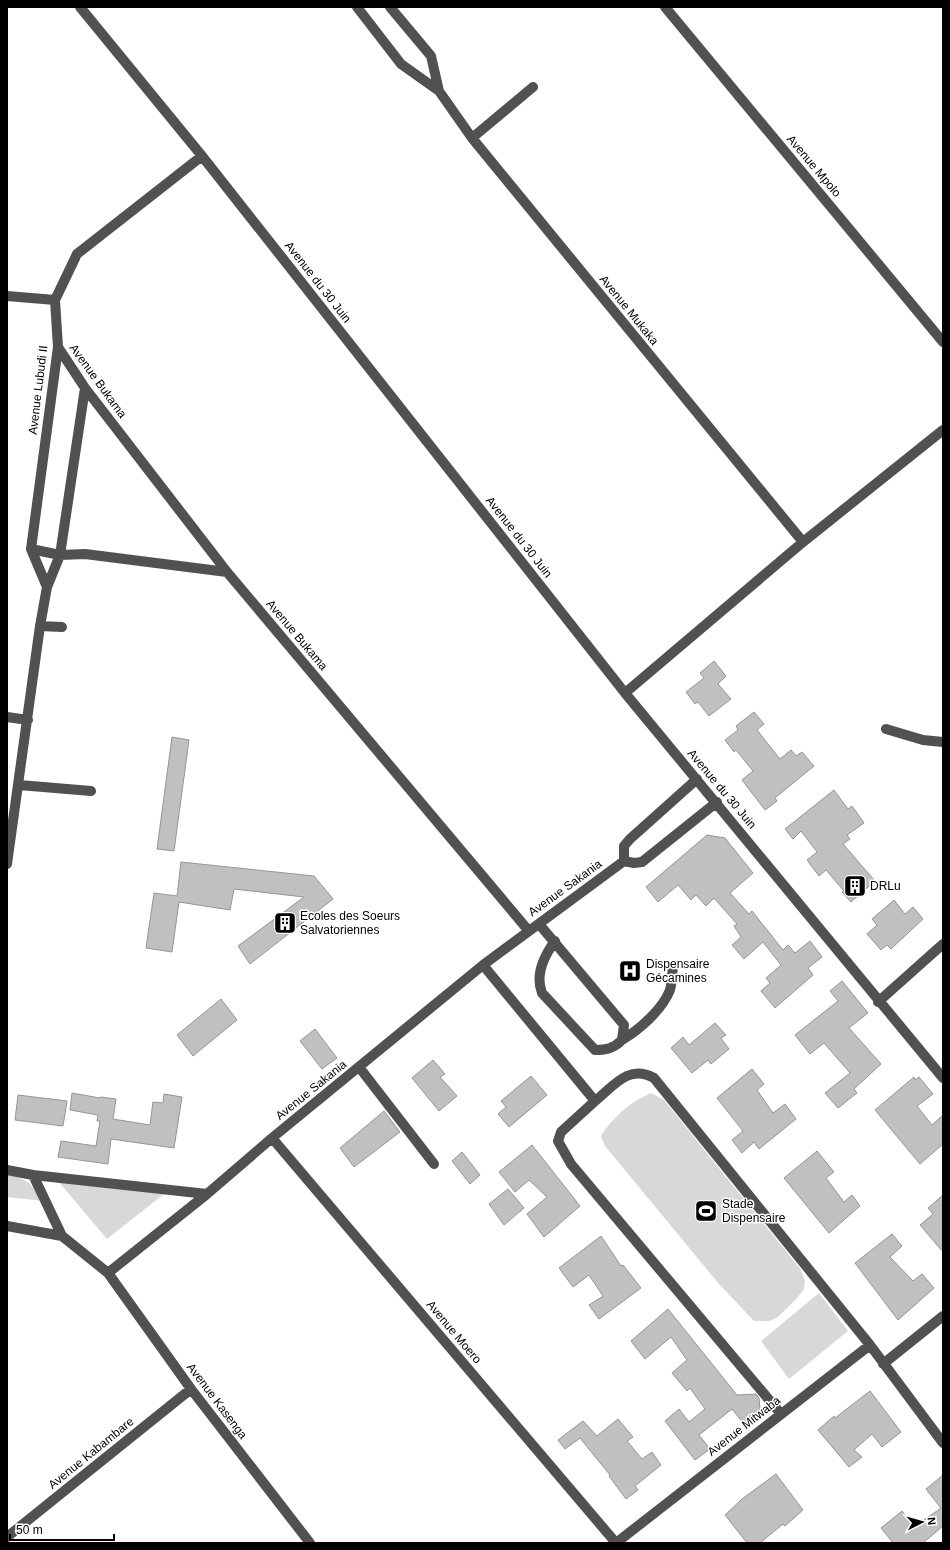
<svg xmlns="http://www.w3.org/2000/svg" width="950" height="1550" font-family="Arial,sans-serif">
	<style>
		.green { fill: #d8d8d8 }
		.building { fill: #c0c0c0; stroke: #959595 }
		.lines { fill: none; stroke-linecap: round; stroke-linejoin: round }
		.minor { stroke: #515151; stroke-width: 10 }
		.labels { text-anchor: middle; stroke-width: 3; stroke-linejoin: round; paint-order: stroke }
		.street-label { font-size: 12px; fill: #000; stroke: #fff }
		.poi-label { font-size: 12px; fill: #000; stroke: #fff; text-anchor: start }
	</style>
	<rect width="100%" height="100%" fill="#fff"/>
	<!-- green -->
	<path class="green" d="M651 1093 664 1100 801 1270 805 1281 804 1289 798 1297 778 1317 770 1321H754L719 1284 605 1146 601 1136C613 1117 630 1102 651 1093Z
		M7 1171 29 1183 44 1201 7 1197Z
		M58 1181 164 1194 107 1239Z
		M819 1293 848 1331 789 1379 761 1341Z"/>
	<!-- building -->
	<path class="building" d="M714 661 726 676 718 684 731 699 709 716 698 702 695 704 686 692 704 678 700 673Z
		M754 712 764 724 757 730 780 759 791 750 796 756 802 752 814 766 775 798 777 801 765 810 742 780 753 771 736 750 734 752 725 740 738 730 736 726Z
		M172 737 189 740 174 851 157 849Z
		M834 790 848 809 852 806 864 823 847 835 850 839 843 844 875 881 851 902 842 892 844 891 826 870 819 876 807 860 817 852 801 831 793 839 785 829Z
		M707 835 725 838 753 873 730 893 749 914 752 911 783 950 788 945 795 953 810 941 822 957 808 968 813 975 775 1008 761 991 770 983 766 978 781 965 763 942 744 959 732 945 741 937 734 926 737 924 714 898 706 906 696 895 691 900 678 885 658 902 646 887Z
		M181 862 314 876 333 899 250 964 238 946 304 897 234 889 230 910 179 902 172 952 146 948 154 893 177 896Z
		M894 900 905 914 913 907 923 919 891 949 887 945 881 950 867 934 877 925 872 919Z
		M842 981 868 1013 849 1028 881 1064 854 1089 857 1093 838 1108 825 1093 850 1073 824 1043 810 1054 795 1035 838 1001 830 991Z
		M221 999 237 1020 193 1056 177 1035Z
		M715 1023 726 1035 721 1038 729 1049 711 1064 708 1060 692 1073 671 1048 683 1037 689 1045Z
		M315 1029 337 1058 322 1069 300 1041Z
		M433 1060 445 1074 440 1077 457 1096 439 1111 412 1078Z
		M752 1069 764 1084 757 1090 773 1113 785 1104 796 1119 759 1149 754 1142 742 1153 732 1140 743 1131 717 1098Z
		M531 1076 547 1095 509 1127 498 1114 506 1107 501 1101Z
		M914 1077 915 1080 919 1077 933 1094 917 1106 932 1125 943 1115V1144L920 1164 875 1110Z
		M72 1093 100 1098 101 1097 116 1099 113 1119 150 1125 153 1102 163 1103 164 1094 182 1097 174 1148 111 1139 108 1164 58 1157 61 1141 96 1146 100 1121H97L98 1115 70 1110Z
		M18 1095 67 1101 63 1126 15 1120Z
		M384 1111 400 1132 354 1167 340 1148Z
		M532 1145 580 1206 544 1237 527 1214 547 1197 529 1180 515 1192 499 1172Z
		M817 1151 834 1172 826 1178 844 1202 852 1195 860 1206 829 1233 784 1178Z
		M462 1152 480 1175 470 1184 452 1161Z
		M508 1189 524 1208 504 1225 489 1204Z
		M943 1195V1252L920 1225 933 1214 928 1208Z
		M892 1234 902 1246 890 1257 913 1281 922 1274 934 1288 898 1320 855 1263Z
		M601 1236 621 1266 623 1265 641 1288 599 1319 589 1305 603 1296 589 1275 573 1287 559 1268Z
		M668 1309 737 1395 756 1394 759 1398 760 1409 744 1424 732 1409 699 1435 710 1449 695 1460 665 1421 679 1409 689 1422 705 1409 690 1388 687 1391 672 1373 687 1360 671 1337 645 1359 631 1341Z
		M870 1391 901 1432 882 1447 872 1434 854 1450 862 1457 849 1467 818 1430 834 1416 835 1418Z
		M618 1419 633 1437 627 1441 642 1459 652 1452 661 1465 635 1486 638 1490 626 1499 609 1476 610 1475 580 1438 565 1449 558 1440 583 1421 597 1436Z
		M776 1474 803 1510 785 1526 783 1524 760 1543H747L725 1515 742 1499Z
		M943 1475V1526L923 1543H893L881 1528 902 1511 914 1527 941 1508 926 1489Z"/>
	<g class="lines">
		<!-- minor -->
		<path class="minor" d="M80 7 202 156 625 693 943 1078
			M357 7 401 64 439 91 472 138 803 542
			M390 7 431 56 439 91
			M665 7 943 342
			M472 138 533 87
			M7 296 55 300
			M58 347 85 388 227 572 528 930
			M31 549 58 347 55 300 77 254 202 156
			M31 549 60 555 85 554 227 572
			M31 549 47 587
			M40 626 62 627
			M625 693 803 542 943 430
			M7 717 28 720
			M886 729 923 740 943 742
			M19 785 91 791
			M624 861 634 863 642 862 717 802
			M624 861V846L630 839 697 779
			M7 864 40 626 47 587 60 555 85 388
			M539 924 624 1025 622 1040C614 1048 607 1050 595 1050L542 993C535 975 544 956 555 941
			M483 965 595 1101 561 1132 558 1141 571 1164 781 1414
			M878 1002 943 944
			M622 1040C640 1029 662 1010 670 990 672 983 672 974 673 967
			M359 1067 434 1164
			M595 1101C614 1086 628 1064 654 1078L870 1345 943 1443
			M272 1138 616 1543
			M7 1170 33 1175 207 1194
			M33 1175 62 1236
			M7 1226 62 1236 108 1273 207 1194 272 1138 483 965 624 861
			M108 1273 191 1389 310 1543
			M883 1364 943 1316
			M7 1537 191 1389
			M616 1543 870 1345"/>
	</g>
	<!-- icons -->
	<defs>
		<g id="building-square" transform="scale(1.15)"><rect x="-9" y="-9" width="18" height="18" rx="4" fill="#000" stroke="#fff"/><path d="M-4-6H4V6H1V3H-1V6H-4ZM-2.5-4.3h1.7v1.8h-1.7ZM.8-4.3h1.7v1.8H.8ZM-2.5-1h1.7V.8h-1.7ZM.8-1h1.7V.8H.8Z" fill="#fff"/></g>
		<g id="hospital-square" transform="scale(1.15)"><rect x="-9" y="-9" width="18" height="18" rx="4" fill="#000" stroke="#fff"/><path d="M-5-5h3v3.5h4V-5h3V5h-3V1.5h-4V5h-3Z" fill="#fff"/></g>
		<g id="stadium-square" transform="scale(1.15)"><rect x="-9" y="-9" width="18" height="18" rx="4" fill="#000" stroke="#fff"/><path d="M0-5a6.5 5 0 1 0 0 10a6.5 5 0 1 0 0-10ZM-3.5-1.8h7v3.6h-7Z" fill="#fff"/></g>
	</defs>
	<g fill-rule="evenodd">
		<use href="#building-square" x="855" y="886"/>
		<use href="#building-square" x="285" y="923"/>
		<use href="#hospital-square" x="630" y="971"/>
		<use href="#stadium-square" x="706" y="1211"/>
	</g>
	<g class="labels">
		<!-- street labels -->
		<g class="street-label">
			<text transform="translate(814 166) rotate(50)" y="4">Avenue Mpolo</text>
			<text transform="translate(318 282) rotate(52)" y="4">Avenue du 30 Juin</text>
			<text transform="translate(629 310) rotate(51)" y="4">Avenue Mukaka</text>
			<text transform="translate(98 381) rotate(54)" y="4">Avenue Bukama</text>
			<text transform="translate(38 390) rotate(-83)" y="4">Avenue Lubudi II</text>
			<text transform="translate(519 537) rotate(52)" y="4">Avenue du 30 Juin</text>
			<text transform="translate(297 635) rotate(50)" y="4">Avenue Bukama</text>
			<text transform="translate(722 789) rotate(50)" y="4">Avenue du 30 Juin</text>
			<text transform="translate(565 888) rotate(-36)" y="4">Avenue Sakania</text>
			<text transform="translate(311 1090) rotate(-39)" y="4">Avenue Sakania</text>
			<text transform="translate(454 1332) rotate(50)" y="4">Avenue Moero</text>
			<text transform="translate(217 1401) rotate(53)" y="4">Avenue Kasenga</text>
			<text transform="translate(744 1426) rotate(-38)" y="4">Avenue Mitwaba</text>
			<text transform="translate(91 1453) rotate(-39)" y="4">Avenue Kabambare</text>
		</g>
		<!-- poi labels -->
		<g class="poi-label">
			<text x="870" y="890">DRLu</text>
			<text x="300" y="920">Ecoles des Soeurs<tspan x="300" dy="14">Salvatoriennes</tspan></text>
			<text x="646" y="968">Dispensaire<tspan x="646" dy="14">Gécamines</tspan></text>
			<text x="722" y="1208">Stade<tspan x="722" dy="14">Dispensaire</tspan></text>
		</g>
	</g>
	<!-- border -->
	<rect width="950" height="1550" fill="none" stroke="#000000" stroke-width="16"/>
	<!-- north arrow -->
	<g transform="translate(922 1522) rotate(84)" stroke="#ffffff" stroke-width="3" paint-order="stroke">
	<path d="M0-3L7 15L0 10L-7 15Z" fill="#000000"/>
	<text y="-6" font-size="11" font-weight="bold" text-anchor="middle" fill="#000000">N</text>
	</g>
	<!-- scale -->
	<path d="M10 1534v6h104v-6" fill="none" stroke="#000000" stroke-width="2"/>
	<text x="16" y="1534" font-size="12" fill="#000000" stroke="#ffffff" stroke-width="3" paint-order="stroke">50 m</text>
</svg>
